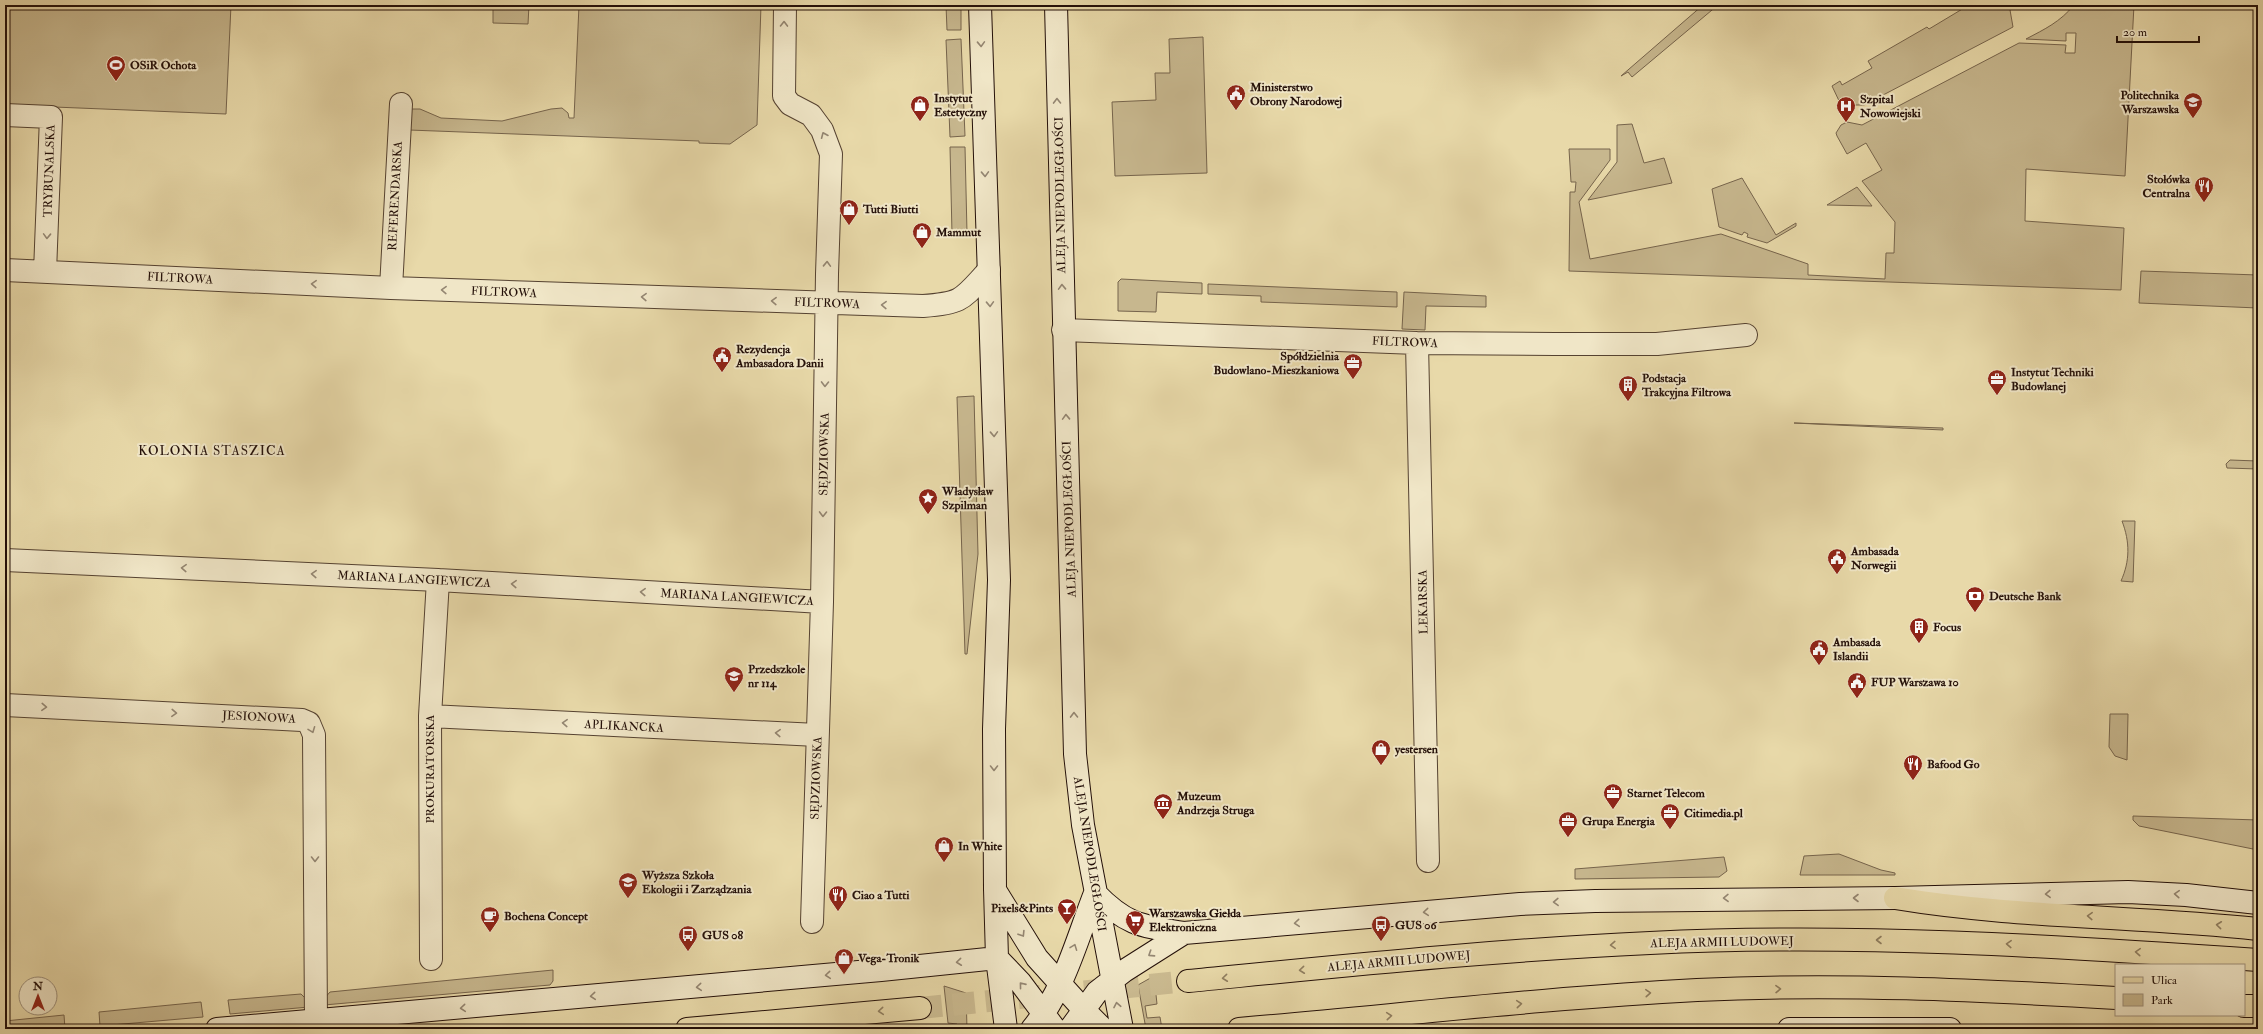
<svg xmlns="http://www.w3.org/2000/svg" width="2263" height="1034" font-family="'IM FELL Double Pica',serif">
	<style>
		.green { fill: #c7b78e; stroke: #76644c }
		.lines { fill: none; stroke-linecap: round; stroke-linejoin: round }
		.primary-tunnel { stroke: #cbbb91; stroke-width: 22; stroke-dasharray: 22 11; stroke-linecap: butt }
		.minor-casing { stroke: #554231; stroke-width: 24 }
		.secondary-casing { stroke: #241009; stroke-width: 24 }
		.primary-casing { stroke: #241009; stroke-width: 24 }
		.minor { stroke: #f0e6c7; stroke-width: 22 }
		.secondary { stroke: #f0e6c7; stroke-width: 22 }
		.primary { stroke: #e8d9a9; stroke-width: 22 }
		.oneway { stroke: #948672 }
		.oneway2 { stroke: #907f61 }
		.labels { text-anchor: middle; stroke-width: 4; stroke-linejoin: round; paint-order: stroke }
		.poi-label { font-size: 12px; font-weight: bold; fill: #241009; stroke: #f0e6c7; text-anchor: start }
		.street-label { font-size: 12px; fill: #241009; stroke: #f0e6c7 }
		.neighbourhood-label { font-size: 13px; letter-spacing: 1px; fill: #241009; stroke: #f0e6c7 }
	</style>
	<rect width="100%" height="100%" fill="#e8d9a9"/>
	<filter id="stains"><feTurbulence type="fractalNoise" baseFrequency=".005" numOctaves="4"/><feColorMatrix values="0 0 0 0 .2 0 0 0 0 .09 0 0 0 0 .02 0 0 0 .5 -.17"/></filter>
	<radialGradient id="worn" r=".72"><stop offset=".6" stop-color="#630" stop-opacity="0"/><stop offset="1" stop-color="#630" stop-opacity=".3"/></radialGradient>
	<!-- green -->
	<path class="green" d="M5 5H231L226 114 5 105Z
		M461 5H529L528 24 493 23V8Z
		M579 5H761L757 125 730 144 699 143V141L409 130 410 109H420L441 118 502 121 551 109 562 108 568 113 569 118H574Z
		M946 5H961V30H947Z
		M1703 5H1718L1632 77 1628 72 1621 76Z
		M1969 5H2018L2010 10 2013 27 1864 105H1841L1832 86 1840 81 1842 85 1872 68 1868 61 1927 27 1929 29Z
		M2074 5H2134L2125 176 2026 169 2025 221 2124 228 2121 290 1569 271 1570 192H1575L1576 182H1571L1569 149H1610V160L1579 202 1590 259 1721 234 1808 264V275L1885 279 1886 253H1894L1895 222 1862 181 1882 170 1866 143 1847 154 1837 136 1836 133 1841 125 1847 122 1862 125 2019 43 2066 45 2065 53H2075L2076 33H2066V41L2026 39C2045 29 2060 22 2074 5Z
		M1203 37 1207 173 1115 176 1112 102 1156 100 1155 73H1170L1169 39Z
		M961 39 965 136 950 137 946 40Z
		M1632 124 1644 163 1664 158 1672 183 1588 200 1617 162V125Z
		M950 147H965L967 233 952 234Z
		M1742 178 1776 235 1796 223V226L1767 243 1747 237 1748 234 1744 232 1742 235 1719 227 1712 189Z
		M1857 187 1872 206 1827 205Z
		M2141 271 2258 275V308L2139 303Z
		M1121 279 1202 283V294L1157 292 1156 312 1118 311V282Z
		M1208 284 1397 292V307L1261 302V296L1208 294Z
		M1404 292 1486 296V307L1426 306 1425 330 1402 329Z
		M974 396 978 554 967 654H965L957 397Z
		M1794 423H1795L1943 428V430Z
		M2230 460 2258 461V469L2227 468 2226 464Z
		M2122 521H2135L2133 582 2121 581C2130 561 2130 542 2122 521Z
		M2110 714H2128L2127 760 2115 756 2109 747Z
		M2133 816 2258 820V850L2139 826 2133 820Z
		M1839 854 1881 870 1895 873V875H1800L1804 856Z
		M1724 857 1727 871 1719 877 1575 879V869Z
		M553 970V981L550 985 324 1005 323 1000 330 992Z
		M1154 976 1157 1004 1145 1006 1147 1018 1160 1017 1162 1029H1146L1138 985Z
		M944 986 966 993 967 1029H957V1024L948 1023Z
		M301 994 308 1001 309 1007 230 1014 228 1000Z
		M201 1002 203 1017 100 1026 99 1012Z
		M64 1015 65 1029H5V1021Z"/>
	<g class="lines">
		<!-- primary-tunnel -->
		<path class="primary-tunnel" d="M920 1008 1188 981"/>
		<!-- minor casing -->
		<g class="minor-casing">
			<path id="minor" d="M785 5 784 96 790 104 811 115 822 130 831 154 827 274 822 602 812 922
				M5 115 51 117 45 272
				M5 270 391 288 923 306C964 303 962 299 989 270
				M391 288 401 104
				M1063 330 1417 343 1555 344H1657L1746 335
				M1417 343 1428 861
				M5 560 438 580 822 602
				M5 705 302 720 309 723 314 735 316 1021
				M430 716 817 735
				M431 959 430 716 438 580"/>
		</g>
		<!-- secondary casing -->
		<g class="secondary-casing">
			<path id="secondary" d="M980 5 999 580 994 729 995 889 997 958 1006 1029
				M1056 5 1075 754 1083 825 1122 1029
				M995 890 1037 958 1083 1009 1103 1029
				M1095 893C1126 925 1141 926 1184 933L1520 904 1595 901 1895 898 2128 892 2186 895 2258 903
				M997 958 1020 982 1055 1029
				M217 1029 881 970 997 958
				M1032 1029C1064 991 1077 939 1095 893
				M1070 1029 1097 992 1124 971 1184 933
				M1789 1029H1950"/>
		</g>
		<!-- primary casing -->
		<g class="primary-casing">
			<path id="primary" d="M1895 898C2015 918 2137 916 2258 929
				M1188 981C1342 966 1495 950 1650 943 1853 933 2055 946 2258 960
				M2244 1006H2258
				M687 1029 920 1008
				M1239 1029C1391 1016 1544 998 1697 990 1836 983 1977 990 2116 998"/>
		</g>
		<!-- minor -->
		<use href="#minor" class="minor"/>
		<!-- secondary -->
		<use href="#secondary" class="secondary"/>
		<!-- primary -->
		<use href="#primary" class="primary"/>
	</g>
	<!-- one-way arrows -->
	<defs><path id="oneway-chevron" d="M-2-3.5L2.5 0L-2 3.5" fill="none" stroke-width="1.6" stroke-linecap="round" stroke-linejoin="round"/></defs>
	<g class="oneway">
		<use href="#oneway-chevron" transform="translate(784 24) rotate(-89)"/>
		<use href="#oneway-chevron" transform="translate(981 44) rotate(88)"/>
		<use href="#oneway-chevron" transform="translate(1057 101) rotate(-91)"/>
		<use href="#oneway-chevron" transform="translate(824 135) rotate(-113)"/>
		<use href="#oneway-chevron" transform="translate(985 174) rotate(88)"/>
		<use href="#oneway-chevron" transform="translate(47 236) rotate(92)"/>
		<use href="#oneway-chevron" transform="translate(827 264) rotate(-88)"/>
		<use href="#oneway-chevron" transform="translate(314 284) rotate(-177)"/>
		<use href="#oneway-chevron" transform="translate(1062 287) rotate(-92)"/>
		<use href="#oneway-chevron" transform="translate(444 290) rotate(-178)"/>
		<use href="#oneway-chevron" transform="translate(644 297) rotate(-178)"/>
		<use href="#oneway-chevron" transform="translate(774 301) rotate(-178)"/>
		<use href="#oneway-chevron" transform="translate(990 304) rotate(88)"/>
		<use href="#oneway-chevron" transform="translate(884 305) rotate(-178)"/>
		<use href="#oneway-chevron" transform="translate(825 384) rotate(91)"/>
		<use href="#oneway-chevron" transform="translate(1066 417) rotate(-92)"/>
		<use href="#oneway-chevron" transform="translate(994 434) rotate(88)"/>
		<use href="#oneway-chevron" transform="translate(823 514) rotate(91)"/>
		<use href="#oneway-chevron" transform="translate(184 568) rotate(-177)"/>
		<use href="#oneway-chevron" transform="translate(314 574) rotate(-177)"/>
		<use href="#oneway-chevron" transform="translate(514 584) rotate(-177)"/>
		<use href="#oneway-chevron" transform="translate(643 592) rotate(-177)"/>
		<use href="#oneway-chevron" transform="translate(44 707) rotate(3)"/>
		<use href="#oneway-chevron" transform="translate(174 713) rotate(3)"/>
		<use href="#oneway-chevron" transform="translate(1074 715) rotate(-91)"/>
		<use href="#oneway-chevron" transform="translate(565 723) rotate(-177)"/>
		<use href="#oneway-chevron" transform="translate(312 730) rotate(69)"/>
		<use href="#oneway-chevron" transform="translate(778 733) rotate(-177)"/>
		<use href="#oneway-chevron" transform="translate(994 768) rotate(90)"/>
		<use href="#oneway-chevron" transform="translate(315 859) rotate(90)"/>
		<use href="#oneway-chevron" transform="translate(2048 894) rotate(178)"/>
		<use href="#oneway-chevron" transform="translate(2177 894) rotate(-176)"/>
		<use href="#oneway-chevron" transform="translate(1726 898) rotate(179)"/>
		<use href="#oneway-chevron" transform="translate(1856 898) rotate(180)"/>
		<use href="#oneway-chevron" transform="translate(1556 902) rotate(178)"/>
		<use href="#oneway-chevron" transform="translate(1426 912) rotate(175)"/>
		<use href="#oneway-chevron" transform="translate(1297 923) rotate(175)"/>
		<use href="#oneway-chevron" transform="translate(1022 934) rotate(58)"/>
		<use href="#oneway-chevron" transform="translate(1074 947) rotate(-69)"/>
		<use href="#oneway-chevron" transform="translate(1151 954) rotate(147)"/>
		<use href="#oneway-chevron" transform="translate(959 962) rotate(174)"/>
		<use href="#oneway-chevron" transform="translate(828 975) rotate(175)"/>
		<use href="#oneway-chevron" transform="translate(1022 985) rotate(-129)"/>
		<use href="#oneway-chevron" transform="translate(699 987) rotate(175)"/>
		<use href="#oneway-chevron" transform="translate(593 996) rotate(175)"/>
		<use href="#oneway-chevron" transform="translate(1117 1005) rotate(-101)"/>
		<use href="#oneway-chevron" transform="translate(463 1008) rotate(175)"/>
	</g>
	<g class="oneway2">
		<use href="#oneway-chevron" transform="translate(2090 916) rotate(-177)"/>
		<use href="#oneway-chevron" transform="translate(2219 925) rotate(-174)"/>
		<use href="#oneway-chevron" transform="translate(1879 940) rotate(-180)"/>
		<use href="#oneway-chevron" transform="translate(2009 944) rotate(-177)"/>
		<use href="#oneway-chevron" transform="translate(1613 945) rotate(177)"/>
		<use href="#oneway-chevron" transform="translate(2138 952) rotate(-176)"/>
		<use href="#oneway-chevron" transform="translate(1302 970) rotate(174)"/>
		<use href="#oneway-chevron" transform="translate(1225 978) rotate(174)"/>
		<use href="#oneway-chevron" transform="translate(1778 989) rotate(-1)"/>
		<use href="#oneway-chevron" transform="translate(1648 993) rotate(-4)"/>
		<use href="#oneway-chevron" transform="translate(1519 1004) rotate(-5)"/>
		<use href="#oneway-chevron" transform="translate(881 1011) rotate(175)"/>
		<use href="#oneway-chevron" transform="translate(1389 1016) rotate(-5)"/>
	</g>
	<!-- icons -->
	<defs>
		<g id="stadium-pin" transform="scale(1)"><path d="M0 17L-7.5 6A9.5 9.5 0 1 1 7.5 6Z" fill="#8f2418" stroke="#f0e6c7"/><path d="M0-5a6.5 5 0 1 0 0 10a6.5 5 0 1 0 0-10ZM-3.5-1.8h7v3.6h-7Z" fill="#fff"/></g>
		<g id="civic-pin" transform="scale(1)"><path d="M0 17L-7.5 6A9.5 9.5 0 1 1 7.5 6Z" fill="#8f2418" stroke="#f0e6c7"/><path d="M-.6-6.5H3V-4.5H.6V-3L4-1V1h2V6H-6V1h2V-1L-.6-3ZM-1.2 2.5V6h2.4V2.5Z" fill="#fff"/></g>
		<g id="university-pin" transform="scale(1)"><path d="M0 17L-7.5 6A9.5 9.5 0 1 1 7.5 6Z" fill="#8f2418" stroke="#f0e6c7"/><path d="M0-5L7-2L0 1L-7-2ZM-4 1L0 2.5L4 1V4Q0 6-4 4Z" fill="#fff"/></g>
		<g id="shop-pin" transform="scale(1)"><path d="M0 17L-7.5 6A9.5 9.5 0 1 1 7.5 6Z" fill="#8f2418" stroke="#f0e6c7"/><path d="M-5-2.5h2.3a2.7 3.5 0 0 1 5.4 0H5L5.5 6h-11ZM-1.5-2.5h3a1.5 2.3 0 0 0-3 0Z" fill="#fff"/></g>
		<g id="hospital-pin" transform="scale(1)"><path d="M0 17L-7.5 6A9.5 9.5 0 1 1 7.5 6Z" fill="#8f2418" stroke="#f0e6c7"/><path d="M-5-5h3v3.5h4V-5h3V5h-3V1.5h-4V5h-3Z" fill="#fff"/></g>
		<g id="restaurant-pin" transform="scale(1)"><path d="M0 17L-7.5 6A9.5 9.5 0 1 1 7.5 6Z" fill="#8f2418" stroke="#f0e6c7"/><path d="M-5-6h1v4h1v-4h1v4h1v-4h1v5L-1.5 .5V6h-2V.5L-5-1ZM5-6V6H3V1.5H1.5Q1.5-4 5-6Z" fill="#fff"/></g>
		<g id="office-pin" transform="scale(1)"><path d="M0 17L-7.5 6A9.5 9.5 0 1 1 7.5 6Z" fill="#8f2418" stroke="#f0e6c7"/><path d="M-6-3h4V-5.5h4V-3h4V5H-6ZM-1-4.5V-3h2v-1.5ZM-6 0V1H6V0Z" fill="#fff"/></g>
		<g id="building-pin" transform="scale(1)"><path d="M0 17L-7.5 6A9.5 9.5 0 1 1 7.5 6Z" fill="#8f2418" stroke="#f0e6c7"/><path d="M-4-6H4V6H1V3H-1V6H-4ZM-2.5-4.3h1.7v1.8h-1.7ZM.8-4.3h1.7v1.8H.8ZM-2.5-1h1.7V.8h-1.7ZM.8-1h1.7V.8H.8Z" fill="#fff"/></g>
		<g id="sight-pin" transform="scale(1)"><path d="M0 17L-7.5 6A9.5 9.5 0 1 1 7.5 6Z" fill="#8f2418" stroke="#f0e6c7"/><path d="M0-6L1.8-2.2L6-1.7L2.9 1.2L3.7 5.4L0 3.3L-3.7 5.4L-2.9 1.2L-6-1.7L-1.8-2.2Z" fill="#fff"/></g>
		<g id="bank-pin" transform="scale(1)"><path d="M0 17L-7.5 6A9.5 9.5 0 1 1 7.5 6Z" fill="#8f2418" stroke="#f0e6c7"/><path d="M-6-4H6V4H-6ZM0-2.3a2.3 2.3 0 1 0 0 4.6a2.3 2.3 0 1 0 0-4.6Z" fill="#fff"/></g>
		<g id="school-pin" transform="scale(1)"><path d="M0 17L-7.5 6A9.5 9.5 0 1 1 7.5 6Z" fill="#8f2418" stroke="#f0e6c7"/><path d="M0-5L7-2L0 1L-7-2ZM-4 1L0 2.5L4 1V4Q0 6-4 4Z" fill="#fff"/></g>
		<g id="museum-pin" transform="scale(1)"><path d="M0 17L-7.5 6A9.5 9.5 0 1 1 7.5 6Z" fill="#8f2418" stroke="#f0e6c7"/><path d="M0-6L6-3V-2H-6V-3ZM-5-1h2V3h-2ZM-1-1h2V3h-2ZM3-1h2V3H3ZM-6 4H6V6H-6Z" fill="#fff"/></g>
		<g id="bar-pin" transform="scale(1)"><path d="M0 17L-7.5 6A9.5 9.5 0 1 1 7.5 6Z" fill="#8f2418" stroke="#f0e6c7"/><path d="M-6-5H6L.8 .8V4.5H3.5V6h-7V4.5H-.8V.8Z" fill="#fff"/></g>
		<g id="cafe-pin" transform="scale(1)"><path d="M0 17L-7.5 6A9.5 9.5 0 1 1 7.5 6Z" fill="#8f2418" stroke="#f0e6c7"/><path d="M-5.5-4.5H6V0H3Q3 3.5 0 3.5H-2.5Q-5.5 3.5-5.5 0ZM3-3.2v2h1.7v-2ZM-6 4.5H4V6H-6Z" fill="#fff"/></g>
		<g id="supermarket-pin" transform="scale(1)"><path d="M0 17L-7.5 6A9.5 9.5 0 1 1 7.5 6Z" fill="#8f2418" stroke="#f0e6c7"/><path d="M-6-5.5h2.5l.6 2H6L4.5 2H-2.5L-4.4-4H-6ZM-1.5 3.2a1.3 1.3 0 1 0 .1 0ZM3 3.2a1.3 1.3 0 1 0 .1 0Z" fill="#fff"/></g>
		<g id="bus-pin" transform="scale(1)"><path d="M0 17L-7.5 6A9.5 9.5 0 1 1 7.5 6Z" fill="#8f2418" stroke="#f0e6c7"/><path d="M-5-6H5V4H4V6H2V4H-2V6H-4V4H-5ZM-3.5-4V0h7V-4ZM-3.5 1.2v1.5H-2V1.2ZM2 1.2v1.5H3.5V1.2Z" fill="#fff"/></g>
	</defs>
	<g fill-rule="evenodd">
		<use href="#stadium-pin" x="116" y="65"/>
		<use href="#civic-pin" x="1236" y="94"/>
		<use href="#university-pin" x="2193" y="102"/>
		<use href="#shop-pin" x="920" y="105"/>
		<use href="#hospital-pin" x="1846" y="106"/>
		<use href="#restaurant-pin" x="2204" y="186"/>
		<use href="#shop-pin" x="849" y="209"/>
		<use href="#shop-pin" x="922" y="232"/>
		<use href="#civic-pin" x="722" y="356"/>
		<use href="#office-pin" x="1353" y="363"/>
		<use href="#office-pin" x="1997" y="379"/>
		<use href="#building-pin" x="1628" y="385"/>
		<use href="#sight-pin" x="928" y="498"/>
		<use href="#civic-pin" x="1837" y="558"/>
		<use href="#bank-pin" x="1975" y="596"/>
		<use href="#building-pin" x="1919" y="627"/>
		<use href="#civic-pin" x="1819" y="649"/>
		<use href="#school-pin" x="734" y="676"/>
		<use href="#civic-pin" x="1857" y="682"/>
		<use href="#shop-pin" x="1381" y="749"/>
		<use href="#restaurant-pin" x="1913" y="764"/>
		<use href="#office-pin" x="1613" y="793"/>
		<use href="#museum-pin" x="1163" y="803"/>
		<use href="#office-pin" x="1670" y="813"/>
		<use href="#office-pin" x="1568" y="821"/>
		<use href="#shop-pin" x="944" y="846"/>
		<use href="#university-pin" x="628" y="882"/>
		<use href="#restaurant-pin" x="838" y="895"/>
		<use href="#bar-pin" x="1067" y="908"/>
		<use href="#cafe-pin" x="490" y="916"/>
		<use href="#supermarket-pin" x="1135" y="920"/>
		<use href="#bus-pin" x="1381" y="925"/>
		<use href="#bus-pin" x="688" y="935"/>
		<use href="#shop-pin" x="844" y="958"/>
	</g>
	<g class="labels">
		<!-- poi labels -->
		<g class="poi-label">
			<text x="130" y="69">OSiR Ochota</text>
			<text x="1250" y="91">Ministerstwo<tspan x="1250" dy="14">Obrony Narodowej</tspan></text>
			<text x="2179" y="99" text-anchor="end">Politechnika<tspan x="2179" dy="14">Warszawska</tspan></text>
			<text x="934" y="102">Instytut<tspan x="934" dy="14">Estetyczny</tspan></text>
			<text x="1860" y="103">Szpital<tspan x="1860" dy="14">Nowowiejski</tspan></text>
			<text x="2190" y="183" text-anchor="end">Stołówka<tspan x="2190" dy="14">Centralna</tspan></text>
			<text x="863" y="213">Tutti Biutti</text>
			<text x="936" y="236">Mammut</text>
			<text x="736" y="353">Rezydencja<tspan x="736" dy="14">Ambasadora Danii</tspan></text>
			<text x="1339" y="360" text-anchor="end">Spółdzielnia<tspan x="1339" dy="14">Budowlano-Mieszkaniowa</tspan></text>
			<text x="2011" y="376">Instytut Techniki<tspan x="2011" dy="14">Budowlanej</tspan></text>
			<text x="1642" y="382">Podstacja<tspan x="1642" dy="14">Trakcyjna Filtrowa</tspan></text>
			<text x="942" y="495">Władysław<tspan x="942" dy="14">Szpilman</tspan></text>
			<text x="1851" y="555">Ambasada<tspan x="1851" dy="14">Norwegii</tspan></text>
			<text x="1989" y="600">Deutsche Bank</text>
			<text x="1933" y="631">Focus</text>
			<text x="1833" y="646">Ambasada<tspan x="1833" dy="14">Islandii</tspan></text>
			<text x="748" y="673">Przedszkole<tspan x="748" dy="14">nr 114</tspan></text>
			<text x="1871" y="686">FUP Warszawa 10</text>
			<text x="1395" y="753">yestersen</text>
			<text x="1927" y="768">Bafood Go</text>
			<text x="1627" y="797">Starnet Telecom</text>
			<text x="1177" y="800">Muzeum<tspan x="1177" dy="14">Andrzeja Struga</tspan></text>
			<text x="1684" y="817">Citimedia.pl</text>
			<text x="1582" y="825">Grupa Energia</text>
			<text x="958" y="850">In White</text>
			<text x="642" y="879">Wyższa Szkoła<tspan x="642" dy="14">Ekologii i Zarządzania</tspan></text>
			<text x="852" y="899">Ciao a Tutti</text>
			<text x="1053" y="912" text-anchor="end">Pixels&amp;Pints</text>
			<text x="1149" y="917">Warszawska Giełda<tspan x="1149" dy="14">Elektroniczna</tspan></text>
			<text x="504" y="920">Bochena Concept</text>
			<text x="1395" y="929">GUS 06</text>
			<text x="702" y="939">GUS 08</text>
			<text x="858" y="962">Vega-Tronik</text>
		</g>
		<!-- street labels -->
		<g class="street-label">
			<text transform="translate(49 171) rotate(-88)" y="4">TRYBUNALSKA</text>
			<text transform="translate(1060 195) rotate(-91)" y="4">ALEJA NIEPODLEGŁOŚCI</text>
			<text transform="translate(395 196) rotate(-87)" y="4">REFERENDARSKA</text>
			<text transform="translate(180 278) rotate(3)" y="4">FILTROWA</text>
			<text transform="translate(504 292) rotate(2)" y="4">FILTROWA</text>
			<text transform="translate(827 303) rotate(2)" y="4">FILTROWA</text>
			<text transform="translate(1405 342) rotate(2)" y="4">FILTROWA</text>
			<text transform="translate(824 454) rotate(-89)" y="4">SĘDZIOWSKA</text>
			<text transform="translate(1069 519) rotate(-92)" y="4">ALEJA NIEPODLEGŁOŚCI</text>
			<text transform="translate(414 579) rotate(3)" y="4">MARIANA LANGIEWICZA</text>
			<text transform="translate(737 597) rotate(3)" y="4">MARIANA LANGIEWICZA</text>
			<text transform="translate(1423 602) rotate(-91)" y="4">LEKARSKA</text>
			<text transform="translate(259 717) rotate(3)" y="4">JESIONOWA</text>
			<text transform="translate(624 726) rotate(3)" y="4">APLIKANCKA</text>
			<text transform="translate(430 769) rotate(-90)" y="4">PROKURATORSKA</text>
			<text transform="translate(816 778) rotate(-88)" y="4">SĘDZIOWSKA</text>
			<text transform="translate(1090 854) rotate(81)" y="4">ALEJA NIEPODLEGŁOŚCI</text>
			<text transform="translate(1722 942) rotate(-1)" y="4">ALEJA ARMII LUDOWEJ</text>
			<text transform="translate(1399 961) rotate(-5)" y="4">ALEJA ARMII LUDOWEJ</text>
		</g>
		<!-- neighbourhood labels -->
		<g class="neighbourhood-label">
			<text x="212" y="455">KOLONIA STASZICA</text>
		</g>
	</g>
	<!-- margin -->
	<rect width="2263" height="1034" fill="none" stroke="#e8d9a9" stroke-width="20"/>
	<rect x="6" y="6" width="2251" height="1022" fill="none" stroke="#241009" stroke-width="2"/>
	<rect x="10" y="10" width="2243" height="1014" fill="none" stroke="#241009"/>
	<!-- legend -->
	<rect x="2115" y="964" width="130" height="52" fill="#f0e6c7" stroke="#9e907b"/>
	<rect x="2123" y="977" width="20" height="6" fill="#e8d9a9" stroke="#9e907b"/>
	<text x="2151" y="984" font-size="12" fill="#241009">Ulica</text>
	<rect x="2123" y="994" width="20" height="12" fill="#c7b78e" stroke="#9e907b"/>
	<text x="2151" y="1004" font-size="12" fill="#241009">Park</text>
	<!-- north arrow -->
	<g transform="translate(38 996)"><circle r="19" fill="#f0e6c7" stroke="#9e907b"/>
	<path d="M0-3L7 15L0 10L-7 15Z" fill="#8f2418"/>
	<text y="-6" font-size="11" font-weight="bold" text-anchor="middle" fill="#241009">N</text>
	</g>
	<!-- scale -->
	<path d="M2117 36v6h82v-6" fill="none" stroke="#241009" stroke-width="2"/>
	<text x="2123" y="36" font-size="12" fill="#241009" stroke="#f0e6c7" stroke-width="3" paint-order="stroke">20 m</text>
	<rect width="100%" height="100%" filter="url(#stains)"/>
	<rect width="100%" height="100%" fill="url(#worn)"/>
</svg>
